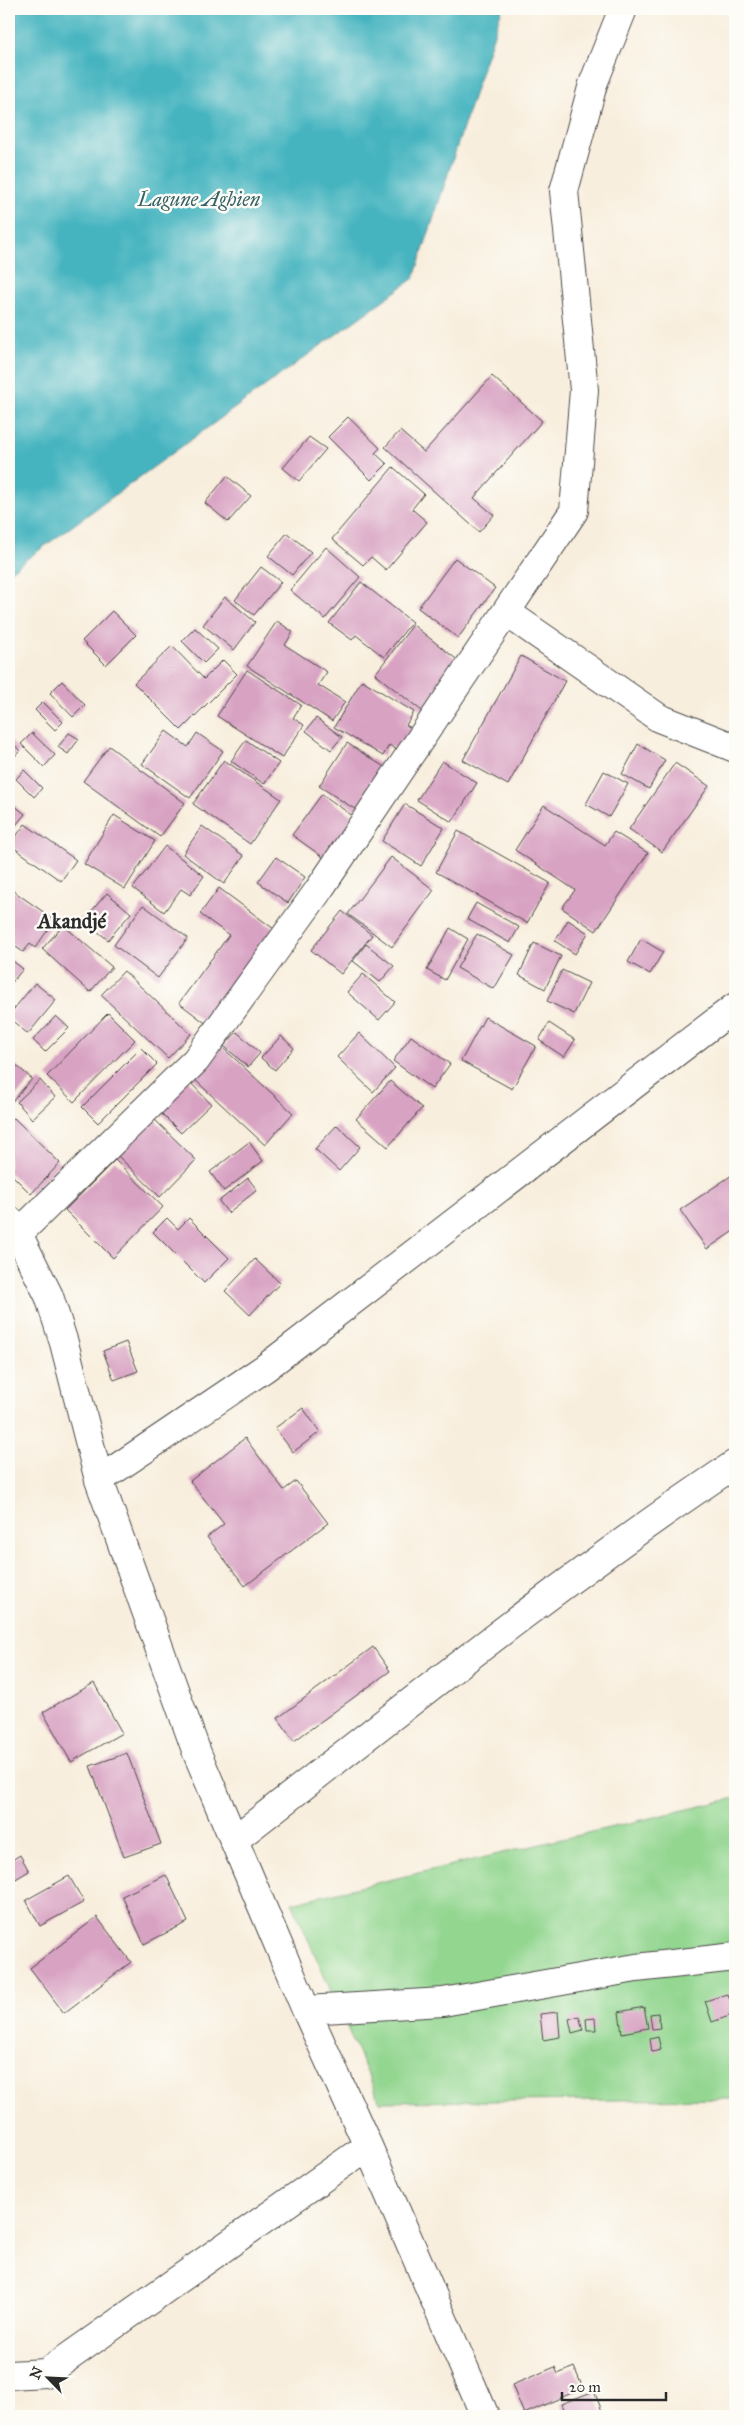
<svg xmlns="http://www.w3.org/2000/svg" width="744" height="2425" font-family="'IM FELL Great Primer',serif">
	<style>
		.green { fill: #92d68f; stroke: #5e805d }
		.water { fill: #45b4bf; stroke: #387075 }
		.building { fill: #d8a2c2 }
		.lines { fill: none; stroke-linecap: round; stroke-linejoin: round }
		.minor-casing { stroke: #4a4846; stroke-width: 30 }
		.minor { stroke: #fff; stroke-width: 28 }
		.labels { text-anchor: middle; stroke-width: 5; stroke-linejoin: round; paint-order: stroke }
		.water-label { font-size: 20px; font-style: italic; fill: #356266; stroke: #fdfcf7 }
		.quarter-label { font-size: 21px; font-weight: bold; fill: #2b2b2b; stroke: #fdfcf7 }
	</style>
	<rect width="100%" height="100%" fill="#fdfcf7"/>
	<filter id="ink" filterUnits="userSpaceOnUse"><feTurbulence type="fractalNoise" baseFrequency=".02" numOctaves="2"/><feDisplacementMap in="SourceGraphic" scale="10" xChannelSelector="R" yChannelSelector="G"/><feConvolveMatrix kernelMatrix="1 2 1 2 8 2 1 2 1" color-interpolation-filters="sRGB"/></filter>
	<filter id="wash" filterUnits="userSpaceOnUse"><feTurbulence type="fractalNoise" baseFrequency=".0096" numOctaves="4" result="noise"/><feDisplacementMap in="SourceGraphic" scale="20" xChannelSelector="R" yChannelSelector="G"/><feGaussianBlur stdDeviation="1.12" result="paint"/><feColorMatrix in="noise" values="0 0 0 0 0 0 0 0 0 0 0 0 0 0 0 0 0 1.4 0 .05"/><feComposite in="paint" operator="in"/></filter>
	<g filter="url(#wash)">
		<rect width="100%" height="100%" fill="#f8eedd"/>
		<!-- green -->
		<path class="green" d="M735 1798V2099L380 2102 292 1903Z"/>
		<!-- water -->
		<path class="water" d="M9 9H502L414 278 9 572Z"/>
		<g id="blocks">
			<!-- building -->
			<path class="building" d="M492 376 542 421 474 498 494 515 479 532 385 447 400 431 424 452Z
				M348 417 380 448 375 453 387 464 371 480 328 437Z
				M309 437 326 449 299 481 283 468Z
				M393 467 424 494 412 509 427 522 386 570 371 557 363 565 332 539Z
				M227 476 251 496 228 522 205 503Z
				M287 533 311 552 292 575 268 556Z
				M326 547 360 577 325 619 290 590Z
				M455 558 495 588 458 638 418 608Z
				M261 567 281 582 254 615 235 600Z
				M361 582 412 622 384 657 356 635 352 640 329 623Z
				M225 597 255 622 234 650 203 625Z
				M112 611 136 635 106 665 82 641Z
				M277 621 293 632 285 645 327 672 318 685 345 702 332 721 247 666Z
				M413 625 465 666 427 715 375 674Z
				M195 628 218 649 204 663 182 641Z
				M172 646 204 679 223 660 237 674 181 730 134 683Z
				M521 656 565 681 508 785 463 760Z
				M247 670 301 705 293 718 304 725 282 758 217 716Z
				M362 680 414 712 406 725 416 731 402 753 389 745 383 756 334 727Z
				M62 681 85 705 73 717 50 693Z
				M43 702 63 722 55 730 35 710Z
				M316 718 342 737 331 750 306 731Z
				M166 731 188 747 197 733 223 751 190 798 142 764Z
				M32 733 55 755 44 767 21 744Z
				M69 733 79 739 68 754 58 747Z
				M9 739 20 751 9 762Z
				M246 740 279 763 264 784 231 761Z
				M347 743 389 770 361 813 319 786Z
				M638 744 665 760 649 789 622 774Z
				M109 746 185 803 160 837 83 781Z
				M224 760 281 799 250 844 193 804Z
				M442 761 477 783 452 822 417 800Z
				M675 763 709 786 662 852 629 829Z
				M24 770 42 788 34 797 16 779Z
				M604 771 628 784 609 817 586 804Z
				M322 794 357 819 327 860 292 835Z
				M9 801 25 814 12 830 9 828Z
				M405 804 444 828 421 866 382 841Z
				M544 805 605 845 614 832 648 853 596 931 562 908 575 890 515 850Z
				M114 815 155 841 125 889 84 864Z
				M25 824 76 860 61 881 10 845Z
				M202 826 244 856 224 884 183 854Z
				M458 831 550 883 527 923 436 872Z
				M165 846 204 876 190 895 181 889 164 912 133 888Z
				M276 857 305 877 288 903 258 882Z
				M391 857 434 890 392 947 348 914Z
				M9 888 55 920 35 948 30 944 23 952 9 942Z
				M219 888 278 932 208 1025 179 1003 229 935 200 914Z
				M107 893 131 913 108 940 84 920Z
				M476 903 519 927 510 943 467 919Z
				M143 905 188 938 158 978 114 945Z
				M342 911 372 935 341 974 311 950Z
				M568 920 588 933 575 954 555 941Z
				M63 925 112 967 90 992 42 949Z
				M450 928 468 939 445 980 427 970Z
				M477 934 514 955 494 989 457 968Z
				M641 939 663 952 650 974 628 962Z
				M534 943 561 956 545 989 519 975Z
				M366 944 394 966 380 982 353 961Z
				M9 958 23 969 9 986Z
				M562 970 589 983 574 1014 547 1001Z
				M124 971 191 1034 168 1058 101 995Z
				M363 974 395 1002 379 1020 347 992Z
				M35 983 56 1000 28 1034 9 1018V1015Z
				M108 1013 135 1040 74 1102 47 1076Z
				M56 1016 69 1028 45 1052 33 1040Z
				M485 1017 536 1046 512 1089 461 1061Z
				M549 1023 575 1040 564 1057 539 1040Z
				M237 1032 260 1053 248 1067 224 1046Z
				M359 1033 395 1068 373 1092 337 1057Z
				M281 1036 294 1048 275 1070 261 1058Z
				M411 1036 450 1064 432 1089 393 1061Z
				M220 1045 293 1113 265 1145 192 1077Z
				M141 1048 157 1064 98 1123 82 1107Z
				M16 1065 32 1079 9 1105V1074Z
				M187 1079 211 1104 181 1133 156 1108Z
				M40 1080 55 1097 32 1119 17 1102Z
				M390 1081 422 1108 388 1147 356 1119Z
				M150 1115 196 1160 160 1197 114 1152Z
				M14 1118 60 1163 31 1194 9 1172V1123Z
				M337 1125 360 1147 339 1171 315 1149Z
				M249 1142 263 1161 224 1191 210 1172Z
				M115 1160 163 1207 113 1258 65 1210Z
				M735 1173V1230L707 1249 680 1210Z
				M248 1178 257 1190 228 1213 219 1201Z
				M167 1218 178 1229 189 1218 229 1258 204 1283 153 1232Z
				M255 1259 280 1283 250 1315 225 1291Z
				M126 1342 138 1371 114 1380 103 1351Z
				M303 1408 320 1432 293 1452 275 1428Z
				M245 1438 284 1490 296 1481 328 1523 245 1586 207 1537 224 1524 190 1481Z
				M373 1647 390 1671 294 1741 278 1718Z
				M94 1683 122 1733 71 1762 43 1712Z
				M127 1753 161 1844 124 1857 90 1766Z
				M20 1855 29 1871 9 1883V1862Z
				M166 1875 188 1922 144 1944 122 1896Z
				M69 1876 84 1902 40 1926 26 1900Z
				M97 1917 131 1962 64 2013 30 1968Z
				M728 1994 735 2014 712 2022 705 2001Z
				M644 2007 648 2028 622 2033 619 2012Z
				M558 2012 560 2037 543 2040 540 2014Z
				M658 2013 660 2028 652 2029 650 2014Z
				M579 2016 583 2030 572 2033 569 2019Z
				M595 2018 596 2030H587L586 2019Z
				M658 2037 661 2050 652 2052 650 2039Z
				M555 2367 558 2374 574 2367 583 2388 524 2414 512 2385Z
				M594 2391 604 2416H566L561 2404Z"/>
		</g>
	</g>
	<g filter="url(#ink)">
		<use href="#blocks" fill-opacity="0" stroke="#4a4846" stroke-width="1"/>
		<g class="lines">
			<!-- minor casing -->
			<g class="minor-casing">
				<path id="minor" d="M506 612 659 718 735 748
					M9 1220 18 1234 49 1296 64 1343 99 1480 197 1753 306 2010 368 2146 485 2416
					M18 1234 196 1060 318 891 574 511 584 390 564 191 593 84 623 9
					M99 1480 265 1368 735 1007
					M234 1840C399 1712 561 1580 735 1464
					M306 2010 443 2002 636 1968 735 1957
					M9 2375 46 2373 368 2146"/>
			</g>
			<!-- minor -->
			<use href="#minor" class="minor"/>
		</g>
	</g>
	<g class="labels">
		<!-- water labels -->
		<g class="water-label">
			<text x="199" y="206">Lagune Aghien</text>
		</g>
		<!-- quarter labels -->
		<g class="quarter-label">
			<text x="72" y="928">Akandjé</text>
		</g>
	</g>
	<!-- margin -->
	<rect width="744" height="2425" fill="none" stroke="#fdfcf7" stroke-width="30"/>
	<!-- north arrow -->
	<g transform="translate(48 2378) rotate(294)" stroke="#fdfcf7" stroke-width="4" paint-order="stroke">
	<path d="M0-4L9 19L0 12L-9 19Z" fill="#2b2b2b"/>
	<text y="-8" font-size="14" font-weight="bold" text-anchor="middle" fill="#2b2b2b">N</text>
	</g>
	<!-- scale -->
	<path d="M562 2392v8h104v-8" fill="none" stroke="#2b2b2b" stroke-width="2.5"/>
	<text x="569" y="2392" font-size="15" fill="#2b2b2b" stroke="#fdfcf7" stroke-width="4" paint-order="stroke">20 m</text>
</svg>
